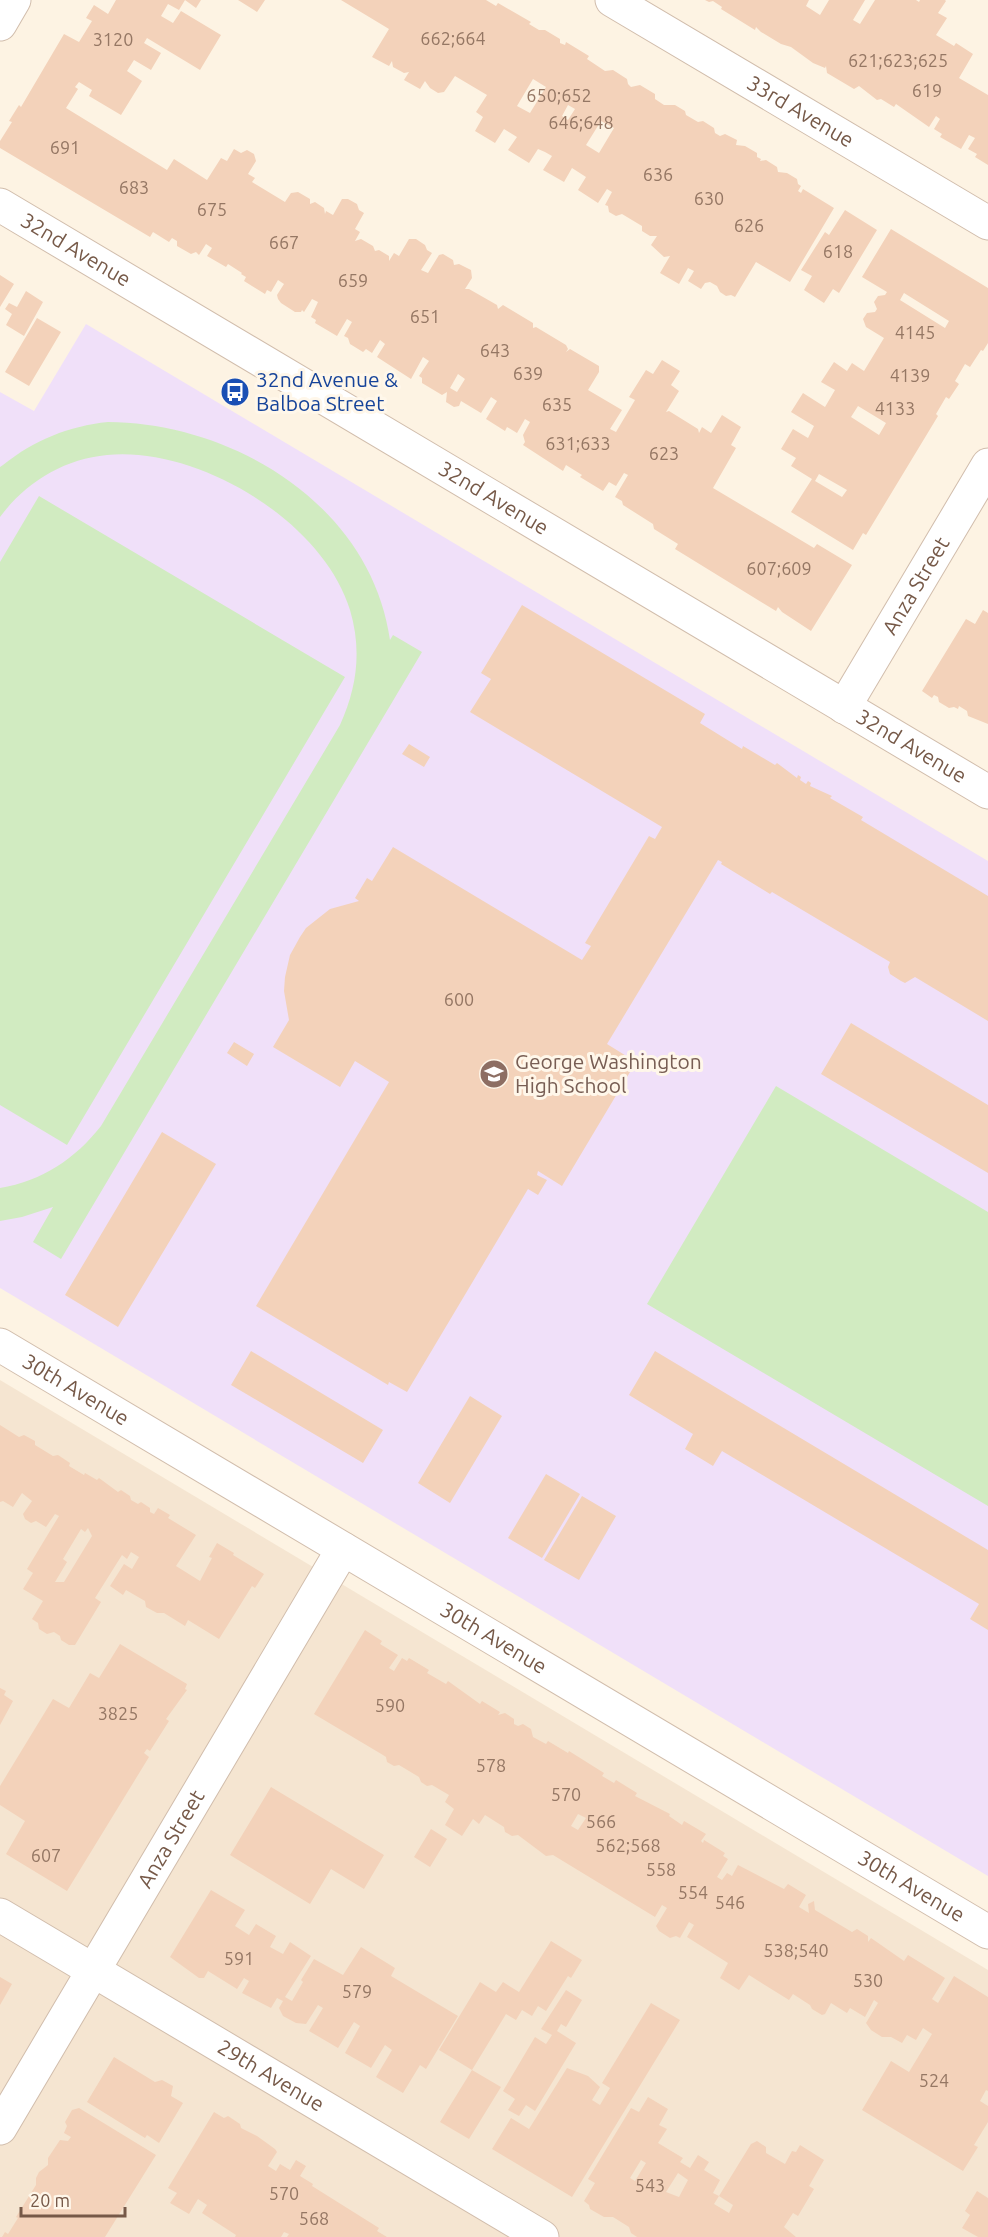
<svg xmlns="http://www.w3.org/2000/svg" width="988" height="2237" font-family="Ubuntu,sans-serif">
	<style>
		.residential { fill: #f5e5d1 }
		.education { fill: #f0e0f9 }
		.green { fill: #d1ebc1 }
		.building { fill: #f3d2ba; fill-rule: evenodd }
		.lines { fill: none; stroke-linecap: round; stroke-linejoin: round }
		.minor-casing { stroke: #d1bdac; stroke-width: 35 }
		.tertiary-casing { stroke: #d1bdac; stroke-width: 35 }
		.minor { stroke: #fff; stroke-width: 33 }
		.tertiary { stroke: #fff; stroke-width: 33 }
		.labels { text-anchor: middle; stroke-width: 6; stroke-linejoin: round; paint-order: stroke }
		.number-label { font-size: 18px; fill: #957764 }
		.street-label { font-size: 21px; fill: #765948; stroke: #fff7ea }
		.transit-label { font-size: 21px; fill: #164399; stroke: #fff7ea; text-anchor: start }
		.education-label { font-size: 21px; fill: #785e54; stroke: #fff7ea; text-anchor: start }
	</style>
	<rect width="100%" height="100%" fill="#fdf3e3"/>
	<!-- residential -->
	<path class="residential" d="M0 1380 988 1970V2237H0Z"/>
	<!-- education -->
	<path class="education" d="M86 324 988 861V1876L0 1288V392L34 411Z"/>
	<!-- green -->
	<path class="green" d="M108 422C235 423 371 506 390 640L393 635 422 652 61 1259 33 1242 53 1207 22 1217 0 1221V1188C42 1181 75 1159 101 1126L340 725C357 688 362 650 350 610 323 521 198 446 107 455 64 459 26 482 0 517V467L3 465C34 440 69 426 108 422Z
		M39 496 345 677 67 1145 0 1105V562Z
		M776 1086 988 1212V1506L647 1304Z"/>
	<!-- building -->
	<path class="building" d="M116 0H201L196 8 185 0 179 10 168 4 161 16 173 23 181 11 221 35 200 70 147 38 144 43 161 53 151 70 134 60 127 71 142 81 121 115 89 96 92 90 79 82 75 87 78 89 66 108 167 170 174 159 207 180 221 158 227 161 234 149 241 153 247 150 254 154 256 161 248 174 255 178 252 182 285 202 291 193 298 192 310 199V204L315 202 324 208 325 214 326 211 333 215 342 199H348L357 204 359 210 364 213 355 229 360 232 355 241 361 239 373 246 375 251 379 250 389 256V261L394 253 399 256 409 239H416L425 245 427 250 432 253 421 270 428 273 439 255 443 254 453 260 454 265 459 264 471 270 472 278 465 289H469L497 305 498 309 503 305 533 323V328L536 327 566 345 568 349 566 352 570 349 599 366V372L588 390 622 410 610 429 616 432 635 400 629 397 646 370 653 374 662 360 680 371 671 385 679 391 666 412 669 411 698 429 699 433 702 427 711 433 722 415 741 427 731 445 736 448 713 488 814 548 817 544 852 565 811 631 782 612 778 607 776 611 675 549 678 544 654 529 653 524 623 505 622 501 615 497 628 475 624 473 616 486 609 482 603 491 580 477 582 475 566 465 563 471 523 445 525 442 523 435 530 422 525 419 517 433 507 427 505 431 486 419 497 401 491 397 481 413 461 401 459 406 454 407 446 402 447 392 442 395 422 383V378L419 376 429 361 423 357 411 379 377 357 385 344 380 340 372 353 366 349 363 352 350 344 348 338 344 336 352 322 347 319 337 336 315 323 316 320 311 317 318 302 312 299 304 312 302 310 301 312H295L281 303 278 299 277 295 284 284 278 280 271 292 267 290 265 294 244 281 246 277 241 274 242 273 228 264 226 267 207 256 212 248 206 244 199 255 196 252 191 254 177 246V241L172 238 169 242 153 232 150 237 0 148V141L12 122 9 121 19 105 21 107 64 34 79 42 92 21 86 18 94 5 108 14ZM458 374 465 379 457 392 450 388Z
		M238 0H265L257 12Z
		M341 0H486L496 6 498 3 531 22 529 24 539 30H545L560 39V43L565 45 566 42 589 56 587 59 605 71 613 70 627 79 628 84 631 87 640 85 655 94V99L664 105H675L685 111 686 115 698 122 703 121 714 128 715 133 720 136 725 134 737 140 736 145 745 146 757 153V157L761 159 760 161 766 160 777 167 778 172 787 173 797 179 798 184 801 186 798 191 801 193 803 189 834 208 790 282 756 262 735 297 731 295 726 296 720 292 717 286 710 282 705 283 701 289 688 281 694 271 688 268 679 284 660 273 670 256 664 257 651 245 657 236H650L642 231V226L622 214 616 216 609 212 608 206 605 205 612 192 607 189 598 203 578 190 586 177 572 168 564 182 543 170 552 156 545 152 538 149 529 163 508 150 517 137 504 129 495 143 475 131 483 117 476 112 487 95 455 76 444 92 438 93 430 88 425 81 420 89 404 80 409 72 404 73 393 67 392 61 389 66 372 57 389 29ZM533 79 546 87 530 113 517 106ZM568 105 575 109 568 120 562 116ZM601 121 614 128 599 153 586 145Z
		M705 0H809L806 6 820 15 829 0H865L853 20 860 24 875 0H916L919 2 920 0H945L946 1 938 13 947 18 936 35 954 46 956 43 973 54 959 78 988 95V165L975 157 977 154 968 149 975 138 969 135 961 149 940 137 942 134 934 129 940 119 936 116 929 127 896 104 894 107 881 99 877 100 859 86 854 89 827 73 826 66 825 68 813 63 791 47 781 44 761 32 756 27 755 30 721 9 722 7 713 1 709 2Z
		M845 210 877 230 839 293 833 289 824 303 804 290 812 276 801 270 825 232 829 235Z
		M891 229 988 288V343L983 351 981 350 970 367 965 364 955 381 959 384 949 399 946 397 936 414 938 416 866 535 863 533 853 550 791 512 812 479 791 466 796 458 781 449 793 429 808 438 814 426 791 412 803 393 825 407 835 390 821 382 834 362 847 371 852 363 864 371 884 338 866 327 863 319 867 313 875 312 877 309 874 302 878 296 885 295 887 292 862 277ZM904 293 949 321 945 328 900 300ZM858 406 886 423 879 435 851 417ZM819 474 847 490 842 497 815 481Z
		M0 275 14 284 0 307Z
		M26 291 43 302 24 336 6 325 12 314 5 309 9 303 17 307Z
		M37 318 61 332 29 386 5 372Z
		M522 605 705 714 700 723 742 749 743 746 775 765 777 763 797 778 798 775 801 777 800 780 806 784 808 781 811 783 810 786 832 796 830 798 863 817 861 820 988 896V1021L915 977 905 983 901 981 890 974 888 967 890 962 772 892 770 894 721 864 722 862 718 860 607 1044 636 1062 562 1186 538 1171 537 1175 547 1180 538 1195 528 1189 407 1392 389 1382 388 1385 256 1306 389 1082 355 1061 340 1087 273 1047 289 1020 284 991 285 977 290 955 300 937 306 928 330 909 359 901 355 898 367 878 372 881 393 847 582 960 591 946 585 943 649 836 655 839 662 827 470 712 491 679 481 673Z
		M983 610 988 613V724L968 716 967 711 959 706 958 709 954 707 949 708 939 702 938 697 934 695 932 698 922 691 966 619 975 624Z
		M409 744 430 757 424 767 402 754Z
		M851 1023 988 1105V1173L821 1074Z
		M234 1042 254 1054 247 1066 227 1053Z
		M162 1132 216 1164 118 1327 65 1295Z
		M251 1351 383 1430 363 1463 231 1385Z
		M655 1351 988 1550V1630L970 1619 979 1604 949 1586 722 1451 713 1466 685 1449 693 1434 629 1395Z
		M470 1396 502 1416 450 1503 418 1483Z
		M0 1425 19 1437 24 1435 35 1441V1445L53 1456 58 1455 70 1463 69 1466 84 1475 85 1473 97 1480 99 1478 118 1492 121 1490 130 1496 131 1500 138 1504 141 1502 150 1508V1512L154 1514 158 1508 170 1515 168 1518 196 1535 176 1566 200 1581 212 1558 209 1557 217 1543 234 1553 233 1555 264 1574 255 1588 252 1586 219 1639 188 1620 185 1626 164 1613H157L146 1607 145 1601 126 1590 123 1595 110 1586 124 1564 132 1569 139 1557 131 1552 127 1559 122 1555 95 1598 101 1602 75 1645H69L61 1640 60 1636 54 1632 47 1634 39 1629 38 1623 32 1619 43 1601 23 1589 33 1573 27 1569 59 1516 55 1514 46 1527 36 1521 31 1523 25 1519 23 1514 32 1501 22 1493 13 1507 3 1501 0 1502ZM88 1528 92 1536 64 1582H55L67 1562 63 1559 81 1529 85 1532Z
		M546 1474 580 1494 542 1558 508 1538Z
		M582 1496 616 1516 579 1580 544 1560Z
		M365 1630 382 1641 380 1644 398 1655 389 1668 394 1671 402 1658 407 1661 409 1658 429 1670 427 1673 446 1684 448 1681 480 1704 482 1701 500 1712 498 1715 505 1713 514 1719V1724L518 1726 523 1724 531 1729 533 1737 546 1744 548 1741 568 1753 569 1751 604 1773 602 1776 614 1783 616 1780 637 1793 635 1796 670 1814 669 1816 682 1825 684 1821 706 1834 701 1841 703 1843 704 1840 725 1853 723 1856 728 1859 717 1877 722 1880 727 1873 732 1876 738 1865 784 1889 788 1884 806 1895 799 1907 809 1913 808 1904 814 1901 815 1910 852 1932 857 1929 868 1936V1942L871 1938 904 1961 908 1955 945 1978 932 1999 938 2003 954 1976 988 1997V2091L986 2090 980 2101 988 2106V2122L974 2145 978 2147 963 2171 862 2110 891 2061 909 2072 932 2034 923 2028 916 2040 907 2035 902 2043 891 2037H882L871 2030 866 2023 878 2003 874 2000 865 2017 850 2008 847 2013 831 2003 825 2014 822 2015 812 2009 810 2005 793 1994 789 2000 749 1975 739 1990 720 1978 728 1963 687 1937 694 1925 689 1922 680 1938 676 1936 670 1938 659 1931 656 1926 667 1908 662 1905 655 1917 553 1855 546 1856 518 1835 512 1836 505 1832 504 1827 485 1815 479 1824 473 1819 462 1836 445 1825 454 1809 445 1802 449 1795 432 1785 427 1786 421 1782 419 1777 399 1765 394 1766 387 1762 386 1757 383 1755 314 1714ZM578 1814 586 1818 578 1830 571 1826Z
		M120 1644 187 1684 185 1689 187 1690 166 1719 169 1721 150 1751 147 1749 144 1753 149 1757 67 1891 6 1854 25 1821 0 1805V1786L53 1699 69 1708 90 1673 99 1678Z
		M0 1688 6 1691 4 1695 13 1701 0 1725Z
		M271 1787 384 1855 364 1889 331 1869 310 1904 230 1855Z
		M431 1829 447 1839 430 1867 414 1857Z
		M211 1890 245 1910 235 1926 249 1935 256 1924 276 1936 270 1947 283 1954 290 1942 311 1956 285 1997 292 2001 303 1982 301 1980 314 1959 343 1975 361 1947 395 1968 391 1976 458 2016 426 2069 420 2065 403 2093 376 2077 392 2050 385 2045 371 2068 345 2053 360 2026 354 2022 338 2048 309 2031 323 2008 318 2005 306 2024 296 2023 283 2016 279 2008 283 2001 277 1998 271 2008 242 1993 249 1981 244 1978 237 1989 208 1971 204 1978H199L170 1957Z
		M551 1941 582 1960 571 1978 568 1976 546 2011 538 2006 532 2016 522 2010 516 2020 506 2014 472 2070 439 2050 480 1982 496 1992 503 1982 519 1992Z
		M0 1977 12 1984 0 2005Z
		M566 1990 582 2000 566 2027 561 2024 557 2031 576 2043 535 2111 526 2105 519 2116 508 2110 515 2099 503 2091 535 2037 546 2044 552 2035 541 2029Z
		M651 2003 680 2020 572 2197 492 2149 511 2118 529 2129 567 2068 588 2076 600 2087 592 2100 600 2105 610 2088 602 2083Z
		M114 2057 155 2082 162 2080 173 2086 171 2096 183 2103 159 2143 147 2135 145 2138 87 2102Z
		M472 2070 501 2087 469 2139 440 2122Z
		M648 2097 668 2109 659 2125 667 2129 658 2143 683 2158 680 2162 690 2168 698 2155 709 2162 704 2170 720 2180 713 2193 719 2196 751 2144 757 2141 766 2147V2153L785 2164 792 2151 796 2152 800 2145 824 2160 809 2186 814 2189 798 2216 793 2213 784 2227 796 2237H637L631 2233 629 2227 613 2217H604L590 2209 589 2205 584 2201 595 2183 588 2179 631 2108 639 2112ZM641 2160 646 2163 635 2181 630 2178ZM678 2173 688 2180 679 2197 666 2192ZM719 2196 733 2205 729 2213 714 2204Z
		M79 2108 156 2155 105 2237H2L5 2232 8 2234 18 2218 16 2217 36 2185V2178L39 2172 48 2165V2158L60 2140 68 2141 71 2137 64 2133 67 2126 65 2122 72 2110Z
		M214 2112 224 2118 228 2116 240 2124 241 2128 257 2136 275 2149 277 2152 268 2166 276 2171 280 2164 290 2170 296 2160 306 2166 300 2176 313 2184 312 2186 379 2228 377 2231 387 2237H287L289 2234 284 2232 281 2237H235L236 2235 202 2213 207 2205 198 2199 189 2214 170 2203 177 2193 168 2188Z
		M977 2191 988 2198V2237H978L962 2228 970 2215 965 2211Z"/>
	<g class="lines">
		<!-- minor casing -->
		<g class="minor-casing">
			<g id="minor">
				<path id="s1" d="M612 0 988 223"/>
				<path id="s2" d="M0 205 988 792"/>
				<path id="s3" d="M844 707 988 465"/>
				<path id="s4" d="M0 1345 988 1932"/>
				<path id="s5" d="M0 1915 542 2237"/>
				<path id="s6" d="M0 2128 343 1549"/>
			</g>
		</g>
		<!-- tertiary casing -->
		<g class="tertiary-casing">
			<path id="tertiary" d="M0 24 14 0"/>
		</g>
		<!-- minor -->
		<use href="#minor" class="minor"/>
		<!-- tertiary -->
		<use href="#tertiary" class="tertiary"/>
	</g>
	<!-- icons -->
	<defs>
		<g id="bus-disc" transform="scale(1.5)"><circle r="9.5" fill="#1a4fb4" stroke="#fff7ea"/><path d="M-5-6H5V4H4V6H2V4H-2V6H-4V4H-5ZM-3.5-4V0h7V-4ZM-3.5 1.2v1.5H-2V1.2ZM2 1.2v1.5H3.5V1.2Z" fill="#fff"/></g>
		<g id="school-disc" transform="scale(1.5)"><circle r="9.5" fill="#8d6e63" stroke="#fff7ea"/><path d="M0-5L7-2L0 1L-7-2ZM-4 1L0 2.5L4 1V4Q0 6-4 4Z" fill="#fff"/></g>
	</defs>
	<g fill-rule="evenodd">
		<use href="#bus-disc" x="235" y="392"/>
		<use href="#school-disc" x="494" y="1074"/>
	</g>
	<g class="labels">
		<!-- number labels -->
		<g class="number-label">
			<text x="453" y="45">662;664</text>
			<text x="113" y="46">3120</text>
			<text x="898" y="67">621;623;625</text>
			<text x="927" y="97">619</text>
			<text x="559" y="102">650;652</text>
			<text x="581" y="129">646;648</text>
			<text x="65" y="154">691</text>
			<text x="658" y="181">636</text>
			<text x="134" y="194">683</text>
			<text x="709" y="205">630</text>
			<text x="212" y="216">675</text>
			<text x="749" y="232">626</text>
			<text x="284" y="249">667</text>
			<text x="838" y="258">618</text>
			<text x="353" y="287">659</text>
			<text x="425" y="323">651</text>
			<text x="915" y="339">4145</text>
			<text x="495" y="357">643</text>
			<text x="528" y="380">639</text>
			<text x="910" y="382">4139</text>
			<text x="557" y="411">635</text>
			<text x="895" y="415">4133</text>
			<text x="578" y="450">631;633</text>
			<text x="664" y="460">623</text>
			<text x="779" y="575">607;609</text>
			<text x="459" y="1006">600</text>
			<text x="390" y="1712">590</text>
			<text x="118" y="1720">3825</text>
			<text x="491" y="1772">578</text>
			<text x="566" y="1801">570</text>
			<text x="601" y="1828">566</text>
			<text x="628" y="1852">562;568</text>
			<text x="46" y="1862">607</text>
			<text x="661" y="1876">558</text>
			<text x="693" y="1899">554</text>
			<text x="730" y="1909">546</text>
			<text x="796" y="1957">538;540</text>
			<text x="239" y="1965">591</text>
			<text x="868" y="1987">530</text>
			<text x="357" y="1998">579</text>
			<text x="934" y="2087">524</text>
			<text x="650" y="2192">543</text>
			<text x="284" y="2200">570</text>
			<text x="314" y="2225">568</text>
		</g>
		<!-- street labels -->
		<g class="street-label">
			<text dy="7" stroke="none"><textPath href="#s1" startOffset="219">33rd Avenue</textPath></text>
			<text dy="7" stroke="none"><textPath href="#s2" startOffset="88">32nd Avenue</textPath></text>
			<text dy="7" stroke="none"><textPath href="#s2" startOffset="574">32nd Avenue</textPath></text>
			<text dy="7" stroke="none"><textPath href="#s3" startOffset="141">Anza Street</textPath></text>
			<text dy="7" stroke="none"><textPath href="#s2" startOffset="1060">32nd Avenue</textPath></text>
			<text dy="7" stroke="none"><textPath href="#s4" startOffset="88">30th Avenue</textPath></text>
			<text dy="7" stroke="none"><textPath href="#s4" startOffset="574">30th Avenue</textPath></text>
			<text dy="7" stroke="none"><textPath href="#s6" startOffset="336">Anza Street</textPath></text>
			<text dy="7" stroke="none"><textPath href="#s4" startOffset="1060">30th Avenue</textPath></text>
			<text dy="7" stroke="none"><textPath href="#s5" startOffset="315">29th Avenue</textPath></text>
		</g>
		<!-- transit labels -->
		<g class="transit-label">
			<text x="256" y="387">32nd Avenue &amp;<tspan x="256" dy="24">Balboa Street</tspan></text>
		</g>
		<!-- education labels -->
		<g class="education-label">
			<text x="515" y="1069">George Washington<tspan x="515" dy="24">High School</tspan></text>
		</g>
	</g>
	<!-- scale -->
	<path d="M21 2207v9h104v-9" fill="none" stroke="#765948" stroke-width="3"/>
	<text x="30" y="2207" font-size="18" fill="#765948" stroke="#fff7ea" stroke-width="4.5" paint-order="stroke">20 m</text>
</svg>
